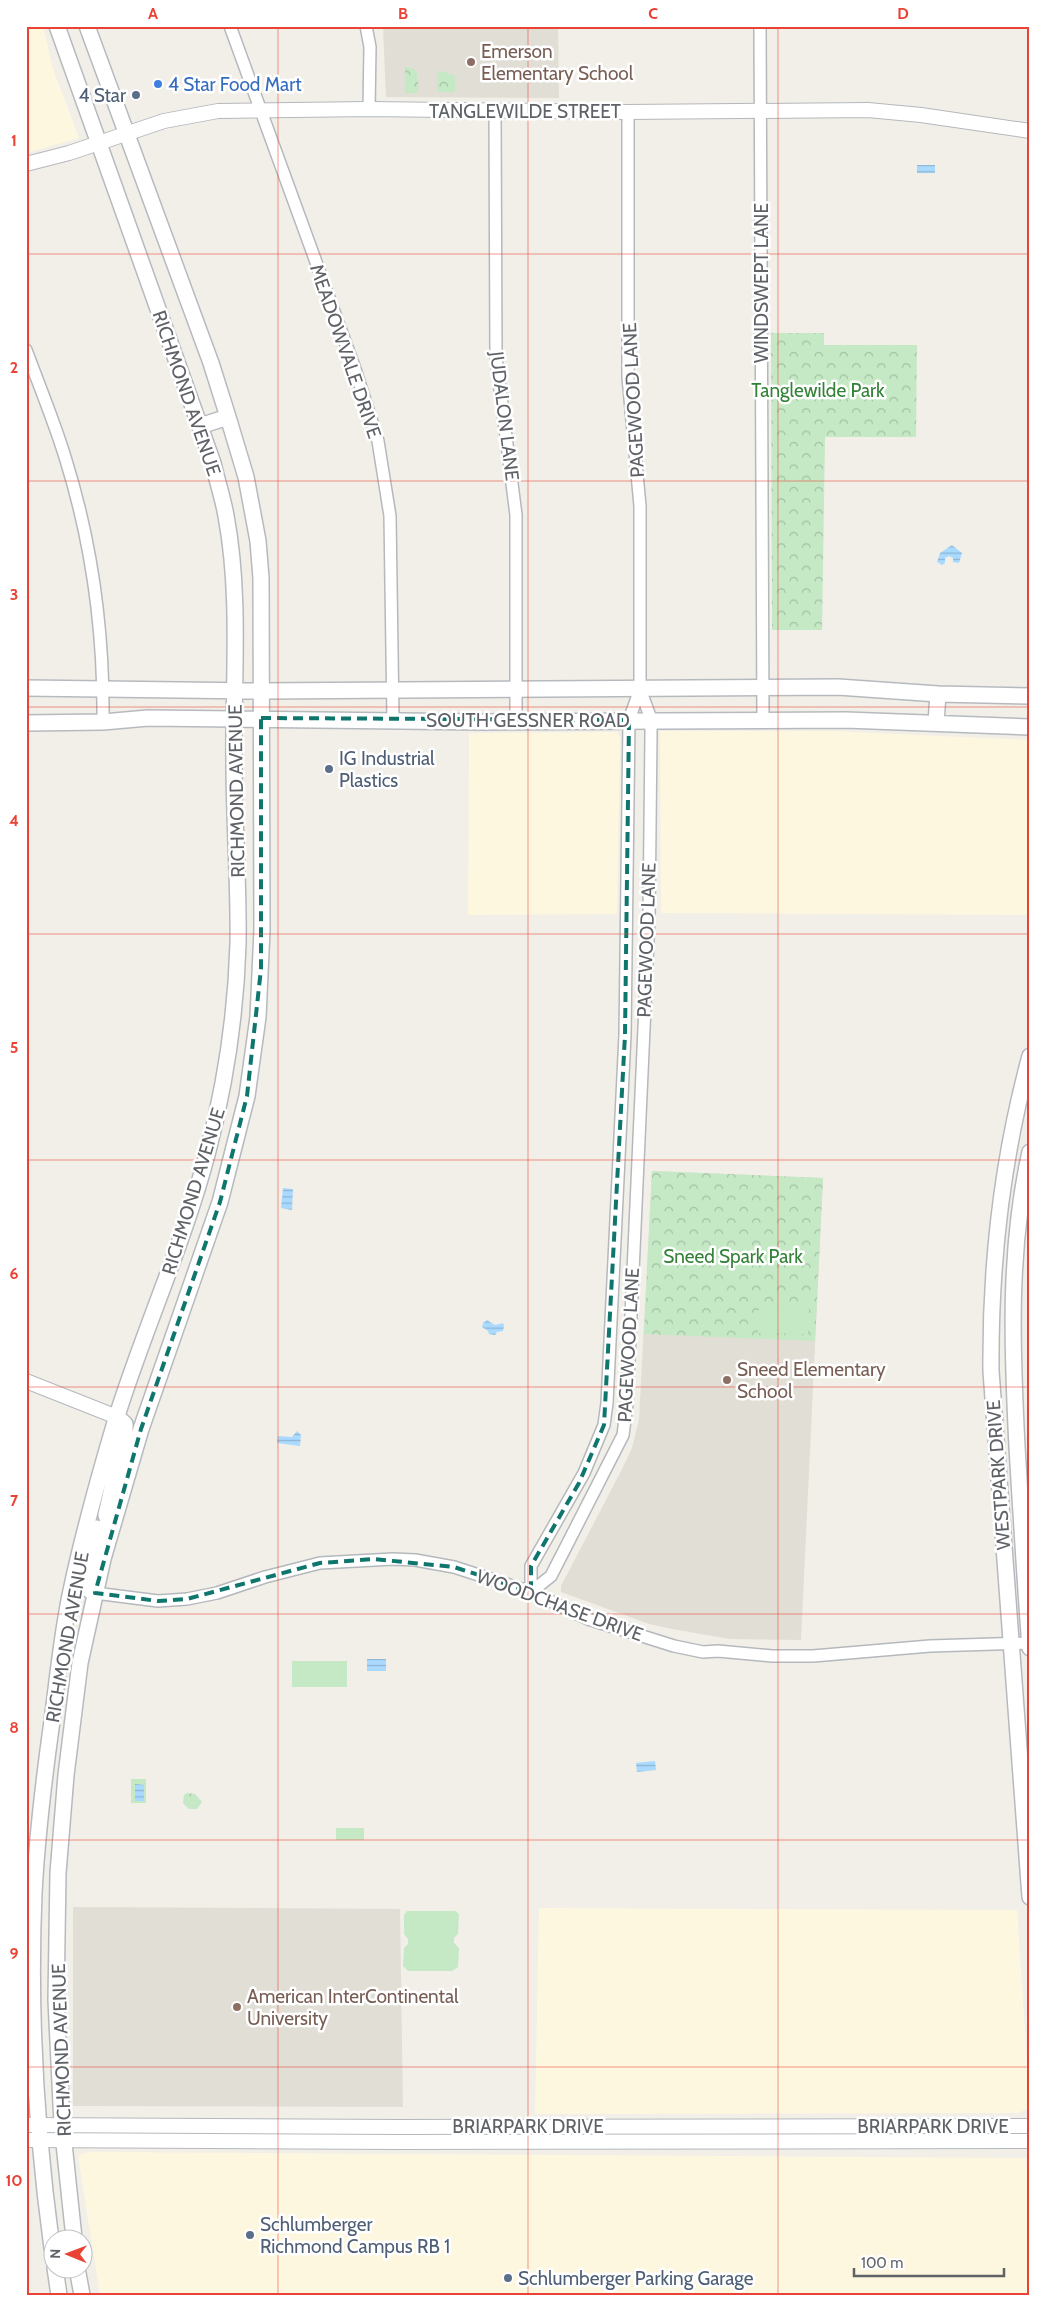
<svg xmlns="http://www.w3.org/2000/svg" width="1056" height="2321" font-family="Cabin,sans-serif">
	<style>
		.commercial { fill: #fef7e0 }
		.education { fill: #e1ded6 }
		.park { fill: url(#park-crowns) }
		.pitch { fill: #c5e8c5 }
		.water { fill: url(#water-rules) }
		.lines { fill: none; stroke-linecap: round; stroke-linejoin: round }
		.minor-casing { stroke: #b5b8bc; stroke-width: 14 }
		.tertiary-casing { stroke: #b5b8bc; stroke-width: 16 }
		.secondary-casing { stroke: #b6babf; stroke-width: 18 }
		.minor { stroke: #fff; stroke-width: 11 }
		.tertiary { stroke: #fff; stroke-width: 14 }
		.secondary { stroke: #fff; stroke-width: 15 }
		.marked { fill: none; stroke: #0f766e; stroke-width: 4; stroke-dasharray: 10 6; stroke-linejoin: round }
		.grid { fill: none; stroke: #ea4335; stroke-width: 1; stroke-opacity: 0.55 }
		.education-dot { fill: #8d6e63; stroke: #fff; stroke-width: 2 }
		.shop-dot { fill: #3f7fe0; stroke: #fff; stroke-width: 2 }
		.service-dot { fill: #5c6f8a; stroke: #fff; stroke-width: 2 }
		.labels { text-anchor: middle; stroke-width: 5; stroke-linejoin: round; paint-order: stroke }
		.education-label { font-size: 19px; fill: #785e54; stroke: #fff; text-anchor: start }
		.shop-label { font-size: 19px; fill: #366cbe; stroke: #fff; text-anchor: start }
		.service-label { font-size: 19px; fill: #4e5e75; stroke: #fff; text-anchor: start }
		.street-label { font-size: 19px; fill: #5f6368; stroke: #fff }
		.park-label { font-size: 19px; fill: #348238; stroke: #fff }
		.neatline { fill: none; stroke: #ea4335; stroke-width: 2 }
		.grid-label { font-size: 16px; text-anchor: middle; font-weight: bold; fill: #ea4335 }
	</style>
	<defs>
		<pattern id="park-crowns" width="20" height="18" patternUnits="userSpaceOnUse" patternTransform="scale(1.25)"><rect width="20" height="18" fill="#c5e8c5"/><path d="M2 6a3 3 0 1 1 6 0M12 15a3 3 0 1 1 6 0" fill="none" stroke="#a3c0a4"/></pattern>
		<pattern id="water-rules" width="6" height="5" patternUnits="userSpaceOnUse" patternTransform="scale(1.25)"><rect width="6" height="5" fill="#aadaff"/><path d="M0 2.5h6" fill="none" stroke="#8eb4d2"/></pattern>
	</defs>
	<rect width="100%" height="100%" fill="#f1efe8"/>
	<!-- commercial -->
	<path class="commercial" d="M26 26H43L53 69 79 138 26 153Z
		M660 731H830L1030 740V915L661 913Z
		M617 732 620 737 617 914 468 915 469 733Z
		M539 1908 1017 1910 1030 2107 1019 2113 535 2114Z
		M88 2152 1026 2158 1030 2205V2295H100L78 2156Z"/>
	<!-- education -->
	<path class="education" d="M383 26H558L559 98 386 97Z
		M652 1171 823 1178 801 1640 729 1639 667 1628 649 1624 561 1592V1586L621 1471 632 1448 639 1419Z
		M73 1907 400 1909 403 2107 73 2106Z"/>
	<!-- park -->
	<path class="park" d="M405 67C421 67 418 81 418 93H405Z
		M442 71 455 76V92H437L438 72Z
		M771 333H824V345H917L916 437H825L822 630H772Z
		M652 1171 823 1178 815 1341 644 1334Z
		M187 1793 195 1794 202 1802 197 1809H189L183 1803 184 1795Z"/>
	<!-- pitch -->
	<path class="pitch" d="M759 1305 809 1306 808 1334 758 1333Z
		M292 1661H347V1687H292Z
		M131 1779H146V1803H131Z
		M336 1828H364V1840H336Z
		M407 1911H455L459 1914 458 1934 454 1938V1943L459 1948 458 1967 452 1971H408L403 1966 404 1948 408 1944V1939L404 1934V1915Z"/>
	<!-- water -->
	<path class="water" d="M917 165H935V173H917Z
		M952 545 962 553 959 563 953 562V558L949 556 945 558V563L942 565 937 562 940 553Z
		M283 1188 293 1189 292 1210 281 1208Z
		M487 1320 495 1325 503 1323 504 1326 503 1331 497 1332 495 1335 489 1334 488 1331 482 1327 483 1323Z
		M297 1431 301 1435 300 1446 277 1443 278 1436 292 1437Z
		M367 1659H386V1671H367Z
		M655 1761 656 1770 637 1772 636 1763Z
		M135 1784 144 1785V1801H135Z"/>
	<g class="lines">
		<!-- minor casing -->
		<g class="minor-casing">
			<path id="minor" d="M230 26 355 369 378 441 390 516 393 720
				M366 26 370 47 369 109
				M760 26 763 720
				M495 111 496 358 516 515V722
				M26 350C39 385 54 421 65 457 92 543 104 632 103 722
				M531 1592 551 1576 623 1435 627 1404 649 918 651 734V719L640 689V506L628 377V112
				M531 1592V1566L584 1473 604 1425 607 1403 625 1035 629 720 640 689
				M95 1593 158 1601 187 1599 217 1593 265 1577 320 1563 393 1559 415 1560 454 1567 531 1592 588 1619 674 1646 703 1652 718 1651 772 1656H813L930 1646 1030 1643"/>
		</g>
		<!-- tertiary casing -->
		<g class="tertiary-casing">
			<path id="tertiary" d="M26 164 69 153 164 121 218 111 369 109 628 112 868 110 921 115 1030 131
				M26 1381 117 1417
				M26 2125 400 2127 1030 2126
				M26 2140 400 2142 1030 2141"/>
		</g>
		<!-- secondary casing -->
		<g class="secondary-casing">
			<path id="secondary" d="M200 426 228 417
				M26 688 262 691 838 687 938 694 1030 696
				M26 723 103 722 148 718 484 722 846 720 1030 727
				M936 723 938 694
				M1030 1056C1002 1159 990 1264 991 1371L1030 1897
				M1030 1152C1008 1250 1012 1348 1017 1447 1021 1514 1025 1581 1030 1648
				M109 1524 106 1515 125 1430V1424L117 1417
				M95 1593 89 1590 86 1583 97 1528
				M74 2238 62 2125 56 2000 58 1873 66 1775 80 1663 103 1559 141 1429 220 1202 247 1096 258 1017 262 930 261 578 258 541 246 477 228 417 211 363 87 26
				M52 2248C36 2131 29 2011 34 1893 37 1836 44 1778 52 1721 58 1676 62 1630 72 1586 84 1530 100 1473 116 1419 144 1329 184 1243 208 1151 225 1085 236 1013 238 944 239 883 234 823 234 762 233 682 241 595 226 516 223 498 217 481 213 463L57 26
				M55 2268 59 2295
				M77 2268 82 2295"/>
		</g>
		<!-- minor -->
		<use href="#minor" class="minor"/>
		<!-- tertiary -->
		<use href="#tertiary" class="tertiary"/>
		<!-- secondary -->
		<use href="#secondary" class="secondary"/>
	</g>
	<!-- marked area -->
	<path class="marked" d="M261 718 629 720 625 1035 604 1425 579 1483 531 1566V1592L454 1567 373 1559 320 1563 187 1599 158 1601 95 1593 141 1429 220 1202 247 1096 261 969Z"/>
	<!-- grid -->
	<path class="grid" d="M278 26V2295M528 26V2295M778 26V2295M26 254H1030M26 481H1030M26 707H1030M26 934H1030M26 1160H1030M26 1387H1030M26 1614H1030M26 1840H1030M26 2067H1030"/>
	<!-- markers -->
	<g class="education-dot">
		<circle cx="471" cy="62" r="5"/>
		<circle cx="727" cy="1380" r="5"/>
		<circle cx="237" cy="2007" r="5"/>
	</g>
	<circle class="shop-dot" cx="158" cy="84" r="5"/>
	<g class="service-dot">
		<circle cx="136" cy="95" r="5"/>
		<circle cx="329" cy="769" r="5"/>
		<circle cx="250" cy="2235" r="5"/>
		<circle cx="508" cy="2278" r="5"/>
	</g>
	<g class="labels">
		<!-- education labels -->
		<g class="education-label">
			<text x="481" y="58">Emerson<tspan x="481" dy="22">Elementary School</tspan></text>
			<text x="737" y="1376">Sneed Elementary<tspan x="737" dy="22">School</tspan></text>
			<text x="247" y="2003">American InterContinental<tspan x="247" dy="22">University</tspan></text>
		</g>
		<!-- shop labels -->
		<g class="shop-label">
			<text x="168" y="91">4 Star Food Mart</text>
		</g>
		<!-- service labels -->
		<g class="service-label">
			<text x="126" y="102" text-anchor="end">4 Star</text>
			<text x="339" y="765">IG Industrial<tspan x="339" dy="22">Plastics</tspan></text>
			<text x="260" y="2231">Schlumberger<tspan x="260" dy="22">Richmond Campus RB 1</tspan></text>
			<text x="518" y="2285">Schlumberger Parking Garage</text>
		</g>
		<!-- street labels -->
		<g class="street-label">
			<text x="525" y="118">TANGLEWILDE STREET</text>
			<text transform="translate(761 283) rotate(-90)" y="7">WINDSWEPT LANE</text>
			<text transform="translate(346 351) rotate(71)" y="7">MEADOWVALE DRIVE</text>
			<text transform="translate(187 393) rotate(71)" y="7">RICHMOND AVENUE</text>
			<text transform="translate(633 400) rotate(-93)" y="7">PAGEWOOD LANE</text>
			<text transform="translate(505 416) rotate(83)" y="7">JUDALON LANE</text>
			<text x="528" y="727">SOUTH GESSNER ROAD</text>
			<text transform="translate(236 791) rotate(-91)" y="7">RICHMOND AVENUE</text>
			<text transform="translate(646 940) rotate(-88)" y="7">PAGEWOOD LANE</text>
			<text transform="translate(193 1191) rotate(-73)" y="7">RICHMOND AVENUE</text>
			<text transform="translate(628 1345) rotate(-87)" y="7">PAGEWOOD LANE</text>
			<text transform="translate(998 1475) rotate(-94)" y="7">WESTPARK DRIVE</text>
			<text transform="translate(560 1605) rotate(20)" y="7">WOODCHASE DRIVE</text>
			<text transform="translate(67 1637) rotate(-80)" y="7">RICHMOND AVENUE</text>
			<text transform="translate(61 2050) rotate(-92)" y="7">RICHMOND AVENUE</text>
			<text x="528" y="2133">BRIARPARK DRIVE</text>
			<text x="933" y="2133">BRIARPARK DRIVE</text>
		</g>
		<!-- park labels -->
		<g class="park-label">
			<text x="818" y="397">Tanglewilde Park</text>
			<text x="733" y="1263">Sneed Spark Park</text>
		</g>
	</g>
	<!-- border -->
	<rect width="1056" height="2321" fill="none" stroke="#ffffff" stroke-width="55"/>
	<!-- north arrow -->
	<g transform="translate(68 2254) rotate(271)"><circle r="24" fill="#ffffff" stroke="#bfc1c3"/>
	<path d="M0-4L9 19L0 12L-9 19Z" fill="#ea4335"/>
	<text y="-8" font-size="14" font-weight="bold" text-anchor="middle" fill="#5f6368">N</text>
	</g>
	<!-- scale -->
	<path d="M854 2268v8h150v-8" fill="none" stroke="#5f6368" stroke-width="2.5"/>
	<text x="861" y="2268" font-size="15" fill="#5f6368" stroke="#ffffff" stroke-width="4" paint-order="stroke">100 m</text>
	<rect x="28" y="28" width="1000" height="2266" class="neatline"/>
	<g class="grid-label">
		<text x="153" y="19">A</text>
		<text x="403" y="19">B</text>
		<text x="653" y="19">C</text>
		<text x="903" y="19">D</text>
		<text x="14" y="146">1</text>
		<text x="14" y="373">2</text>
		<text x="14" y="600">3</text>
		<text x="14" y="826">4</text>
		<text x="14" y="1053">5</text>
		<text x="14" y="1279">6</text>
		<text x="14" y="1506">7</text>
		<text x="14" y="1733">8</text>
		<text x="14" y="1959">9</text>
		<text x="14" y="2186">10</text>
	</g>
</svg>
